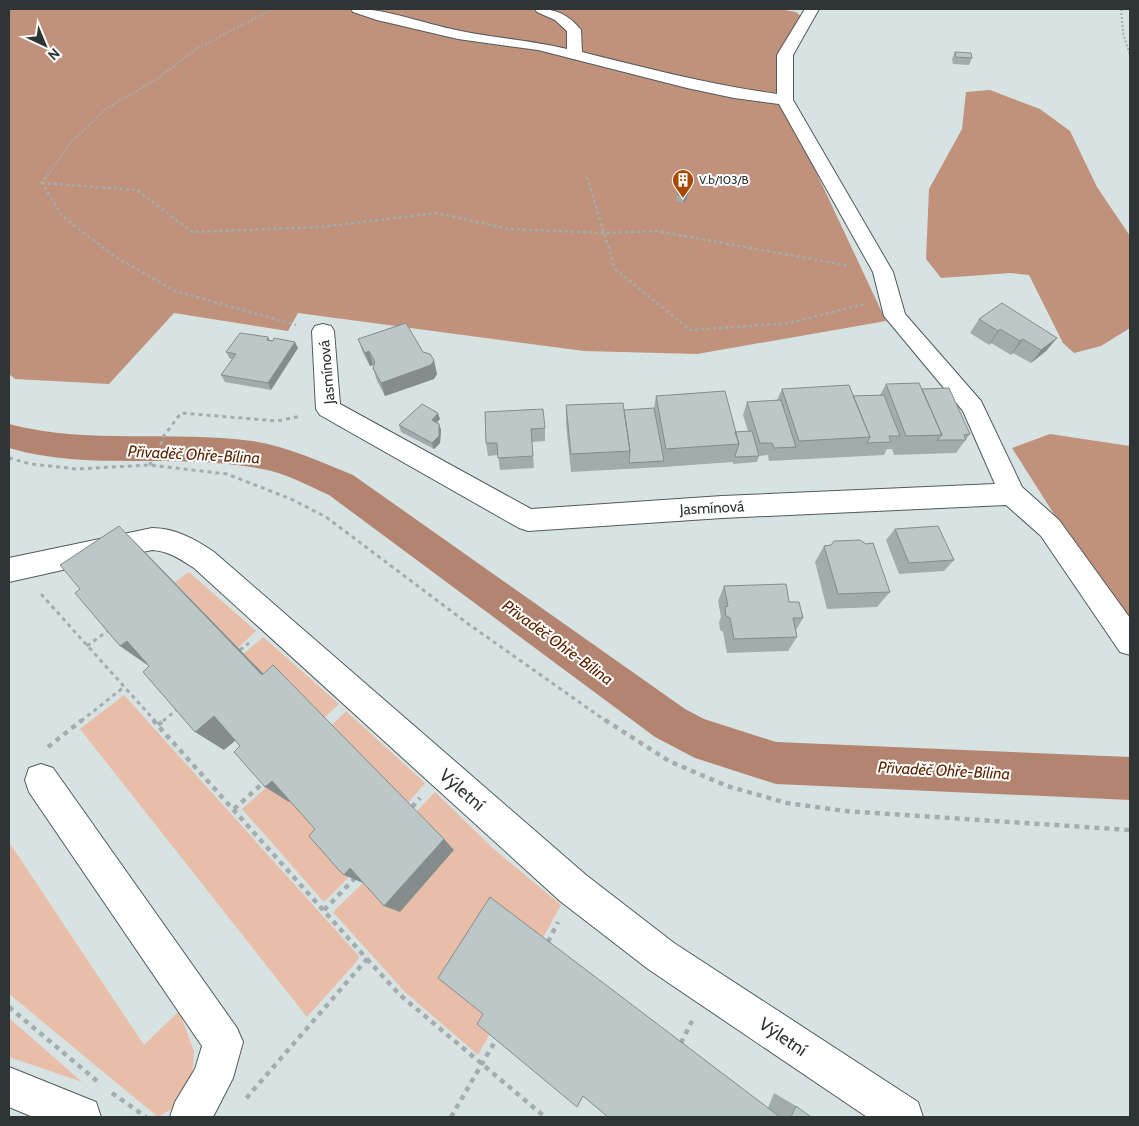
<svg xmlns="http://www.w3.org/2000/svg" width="1139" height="1126" font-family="Cabin,sans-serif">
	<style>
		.green { fill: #e9bea9 }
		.forest { fill: #c0917b }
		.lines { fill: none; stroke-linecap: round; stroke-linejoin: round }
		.canal { fill: #b38570; fill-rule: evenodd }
		.minor-casing { stroke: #515b5c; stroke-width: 2 }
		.path-far3 { stroke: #a3adad; stroke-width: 2; stroke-dasharray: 2 2; stroke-linecap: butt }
		.path-far2 { stroke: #a3adad; stroke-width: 2.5; stroke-dasharray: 3 3; stroke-linecap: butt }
		.path-far1 { stroke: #a3adad; stroke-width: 3; stroke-dasharray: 4 4; stroke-linecap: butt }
		.path { stroke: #a3adad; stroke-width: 4.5; stroke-dasharray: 5 5; stroke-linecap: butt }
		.minor { fill: #fff; fill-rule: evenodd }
		.wall { fill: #a2acac }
		.shaded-wall { fill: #848c8c }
		.building { fill: #bcc8c8; stroke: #848c8c }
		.labels { text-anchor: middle; stroke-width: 4; stroke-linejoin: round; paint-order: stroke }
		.far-poi-label { font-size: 12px; fill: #2f3434; stroke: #fff; text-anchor: start }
		.street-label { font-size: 15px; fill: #2f3434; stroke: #fff }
		.water-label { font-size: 16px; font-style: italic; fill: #602602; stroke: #fff }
		.near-street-label { font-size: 18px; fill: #2f3434; stroke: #fff }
	</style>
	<rect width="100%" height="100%" fill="#d7e3e3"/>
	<!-- green -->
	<path class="green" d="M189 572 256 631 238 648 175 582Z
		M263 637 339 704 324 718 285 696 243 654Z
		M124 695 359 956 357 961 307 1017 80 729Z
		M346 711 425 783 408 803 332 725Z
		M272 782 289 801 295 796 353 873 324 902 242 809Z
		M435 792 495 850 561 905 478 1055 405 992 333 912 369 877 400 911 454 850 416 812Z
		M9 842 144 1045 179 1011 194 1051 192 1080 184 1102 158 1117 9 994Z
		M9 1018 82 1082 9 1057Z"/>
	<!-- forest -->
	<path class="forest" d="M9 9H778L796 12 802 17 784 45 788 112 886 321 697 354 584 351 298 313 288 331 174 313 109 384 15 379 9 374Z
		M990 90 1040 109 1070 131 1097 187 1130 236V328L1101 346 1074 353 1063 343 1029 275 1010 273 941 278 926 259 929 189 962 129 966 92Z
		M1050 434 1130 446V627L1101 588 1012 448Z"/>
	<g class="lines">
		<!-- canal -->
		<path class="canal" d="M9 424C88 445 172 430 252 441 287 446 320 462 353 475L685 709 704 719 776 742 1130 757V800L776 784 695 758 655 737 329 495C307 485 285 473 262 469 179 452 91 472 9 448Z"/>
		<!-- minor casing -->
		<g class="minor-casing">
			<path id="minor" d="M351 9C381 7 425 24 456 30 493 38 530 40 567 49V31L555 20 537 12 535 9C554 8 569 14 581 30L582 52C646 68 711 85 777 94V55L805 9H819L793 55V100L893 272 905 314 981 401 1022 487 1059 520 1130 618V655L1120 652 1041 536 1006 505 722 518 528 531 519 528 320 415 316 409 312 331 315 326 323 324 331 326 334 331 340 404 531 509 722 496 995 484 963 411 884 316 873 272 779 104 734 98 687 88 538 50 458 39 377 20 353 12Z
				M152 528C175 528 195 539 214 552L586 875 674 943 918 1102 923 1117H867L648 969 560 901 194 568C180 559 169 551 152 550L9 582V558Z
				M41 764 53 768 237 1028 243 1042 233 1078 213 1117H170L175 1102 195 1069 202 1046 29 792 25 780 29 768Z
				M9 1067 96 1102 101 1117H33L9 1107Z"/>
		</g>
		<!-- path-far3 -->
		<path class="path-far3" d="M1121 9 1123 33 1130 55
			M45 179 71 142 107 108 157 79 196 49 273 9"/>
		<!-- path-far2 -->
		<path class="path-far2" d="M46 177 42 183 62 216 114 256 175 291 296 325
			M587 177 615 269 690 330 790 323 864 304
			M42 183 137 190 192 232 321 227 436 213 509 229 604 233 657 231 850 266"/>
		<!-- path-far1 -->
		<path class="path-far1" d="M9 458 31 464 77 469 149 465 227 474 291 499 326 517 467 623 606 721
			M149 465 157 458 163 437 181 413 277 421 301 416
			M41 594 155 721
			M87 646 110 629
			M240 650 249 643
			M81 721 124 687
			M163 721 179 708"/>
		<!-- path -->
		<path class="path" d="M153 720 367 959 243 1102
			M605 720 669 761 727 786 787 803 845 811 1130 830
			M158 725 164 720
			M48 747 82 720
			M412 807 420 798
			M234 809 264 782
			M324 910 356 877
			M548 942 558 922
			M367 959 400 995 545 1117
			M9 1007 97 1081
			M681 1043 693 1019
			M112 1093 146 1117
			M451 1117 497 1038"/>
		<!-- minor -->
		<use href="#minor" class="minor"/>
	</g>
	<!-- wall -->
	<path class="wall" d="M955 52 972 58 969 65 953 64 952 59Z
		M689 187 687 200 683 203 676 201 677 194Z
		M979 319 1057 338 1046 351 1031 363 1013 353 1011 355 991 343 989 345 970 333Z
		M268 337 270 340 298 348 271 390 225 382 221 375 232 359H230L226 352Z
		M358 339 437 374 434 379 385 396 377 381 373 368 374 366 373 365 370 366 363 353Z
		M886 384 922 389 970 434 956 453 894 455 892 449H887L884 455 769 461 768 455 759 456 757 462 733 464V462L663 467 571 472 566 424V405L624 410 654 408 656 396 735 432 748 431 743 415 747 402 777 400 782 389 853 396 880 395Z
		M485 412 545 428V441L532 442 534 468 500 470 498 455 488 456 486 443Z
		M440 419 437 422 439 424 441 430 440 443 434 449 401 432 399 425Z
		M895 529 954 560 944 571 899 574 886 540Z
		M866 544 890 592 877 607 827 609 815 562 824 546Z
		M724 586 789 602 803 618 796 630 797 637 788 651 727 653 723 632 720 630 719 622 721 617 718 601Z
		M477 1024 768 1108 774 1093 796 1106 811 1117H608L583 1096Z"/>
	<!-- shaded-wall -->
	<path class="shaded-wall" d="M688 193 687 200 683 203 684 196Z
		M1000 329 991 343 989 345 998 331Z
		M1057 338 1046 351 1031 363 1041 350Z
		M1023 339 1013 353 1011 355 1020 341Z
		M295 342 298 348 271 390 268 383Z
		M369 351 373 365 370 366 365 353Z
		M434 360 437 374 434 379 385 396 381 383Z
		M438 413 440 419 433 426 432 420Z
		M439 424 441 430 440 443 434 449 432 443Z
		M119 526 148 555 285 696 262 675Z
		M127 641 153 669 120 646Z
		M214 716 241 736 224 750 195 732Z
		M272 781 295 796 289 802 265 787Z
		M444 839 454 850 400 912 384 906Z
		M350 868 369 877 363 883 344 875Z"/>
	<!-- building -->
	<path class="building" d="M955 52 971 53 972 58 956 57Z
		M682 185 689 187 688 193 684 196 677 194Z
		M1002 303 1057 338 1041 350 1023 339 1020 341 1000 329 998 331 979 319Z
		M406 323 423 352 430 354 434 360 431 365 381 383 373 368 375 362 369 351 365 353 358 339Z
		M240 333 268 337 267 340 273 341 274 338 295 342 268 383 221 375 236 354 226 352Z
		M919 383 942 435 906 436 886 384Z
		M849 385 870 437 799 441 782 389Z
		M949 388 970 434 964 435 966 440H937L942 435 922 389Z
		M725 391 739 444 666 449 656 396Z
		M884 395 900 436H889L891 442 867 443 870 437 853 396Z
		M781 400 796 447 774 448 772 443H760L747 402Z
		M623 403 630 451 571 454 566 405Z
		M422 404 438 413 432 420 439 424V436L432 443 399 425Z
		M654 408 664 461 629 463 630 451 624 410Z
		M543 409 545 428 531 429 533 456 498 458 497 443H486L485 412Z
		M752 431 759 456 735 457V456L739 444 735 432Z
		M119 526 262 675 273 665 444 839 384 906 350 868 344 875 337 868 309 836 315 829 272 781 265 787 234 752 240 746 214 716 195 732 143 672 149 666 127 641 120 646 75 593 80 589 60 565Z
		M938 526 954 560 909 563 895 529Z
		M860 540 866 544 873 543 890 592 838 594 824 546 831 545 834 541Z
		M786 584 789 602H799L803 618H793L797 637 734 639 730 618 726 616 725 607 728 606 724 586Z
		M490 897 780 1117H608L583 1096 577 1107 477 1024 483 1014 438 978Z
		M796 1106 811 1117H791Z"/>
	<!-- icons -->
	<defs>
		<g id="building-pin" transform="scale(1.125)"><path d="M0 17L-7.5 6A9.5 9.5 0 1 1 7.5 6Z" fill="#a94803" stroke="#fff"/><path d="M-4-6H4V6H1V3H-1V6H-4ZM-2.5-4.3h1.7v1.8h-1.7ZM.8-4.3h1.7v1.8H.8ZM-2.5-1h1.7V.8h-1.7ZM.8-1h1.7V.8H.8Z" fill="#fff"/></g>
	</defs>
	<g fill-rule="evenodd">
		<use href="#building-pin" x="683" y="180"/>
	</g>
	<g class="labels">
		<!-- far-poi labels -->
		<g class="far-poi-label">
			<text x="699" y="184">V.b/103/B</text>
		</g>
		<!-- street labels -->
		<g class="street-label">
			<text transform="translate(327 372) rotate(-95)" y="5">Jasmínová</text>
			<text transform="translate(712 508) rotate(-3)" y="5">Jasmínová</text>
		</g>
		<!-- water labels -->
		<g class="water-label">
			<text transform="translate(194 454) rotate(3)" y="6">Přivaděč Ohře-Bílina</text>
			<text transform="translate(558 642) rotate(36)" y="6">Přivaděč Ohře-Bílina</text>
			<text transform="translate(944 770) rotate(3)" y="6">Přivaděč Ohře-Bílina</text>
		</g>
		<!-- near-street labels -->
		<g class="near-street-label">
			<text transform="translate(462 790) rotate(41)" y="6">Výletní</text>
			<text transform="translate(783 1037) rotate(34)" y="6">Výletní</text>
		</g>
	</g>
	<!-- border -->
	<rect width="1139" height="1126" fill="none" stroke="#2f3434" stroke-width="20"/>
	<!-- north arrow -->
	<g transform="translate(45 45) rotate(136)" stroke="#ffffff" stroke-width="4" paint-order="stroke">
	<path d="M0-4L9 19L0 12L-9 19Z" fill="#2f3434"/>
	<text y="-8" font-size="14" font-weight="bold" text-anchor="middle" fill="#2f3434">N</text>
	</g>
</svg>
